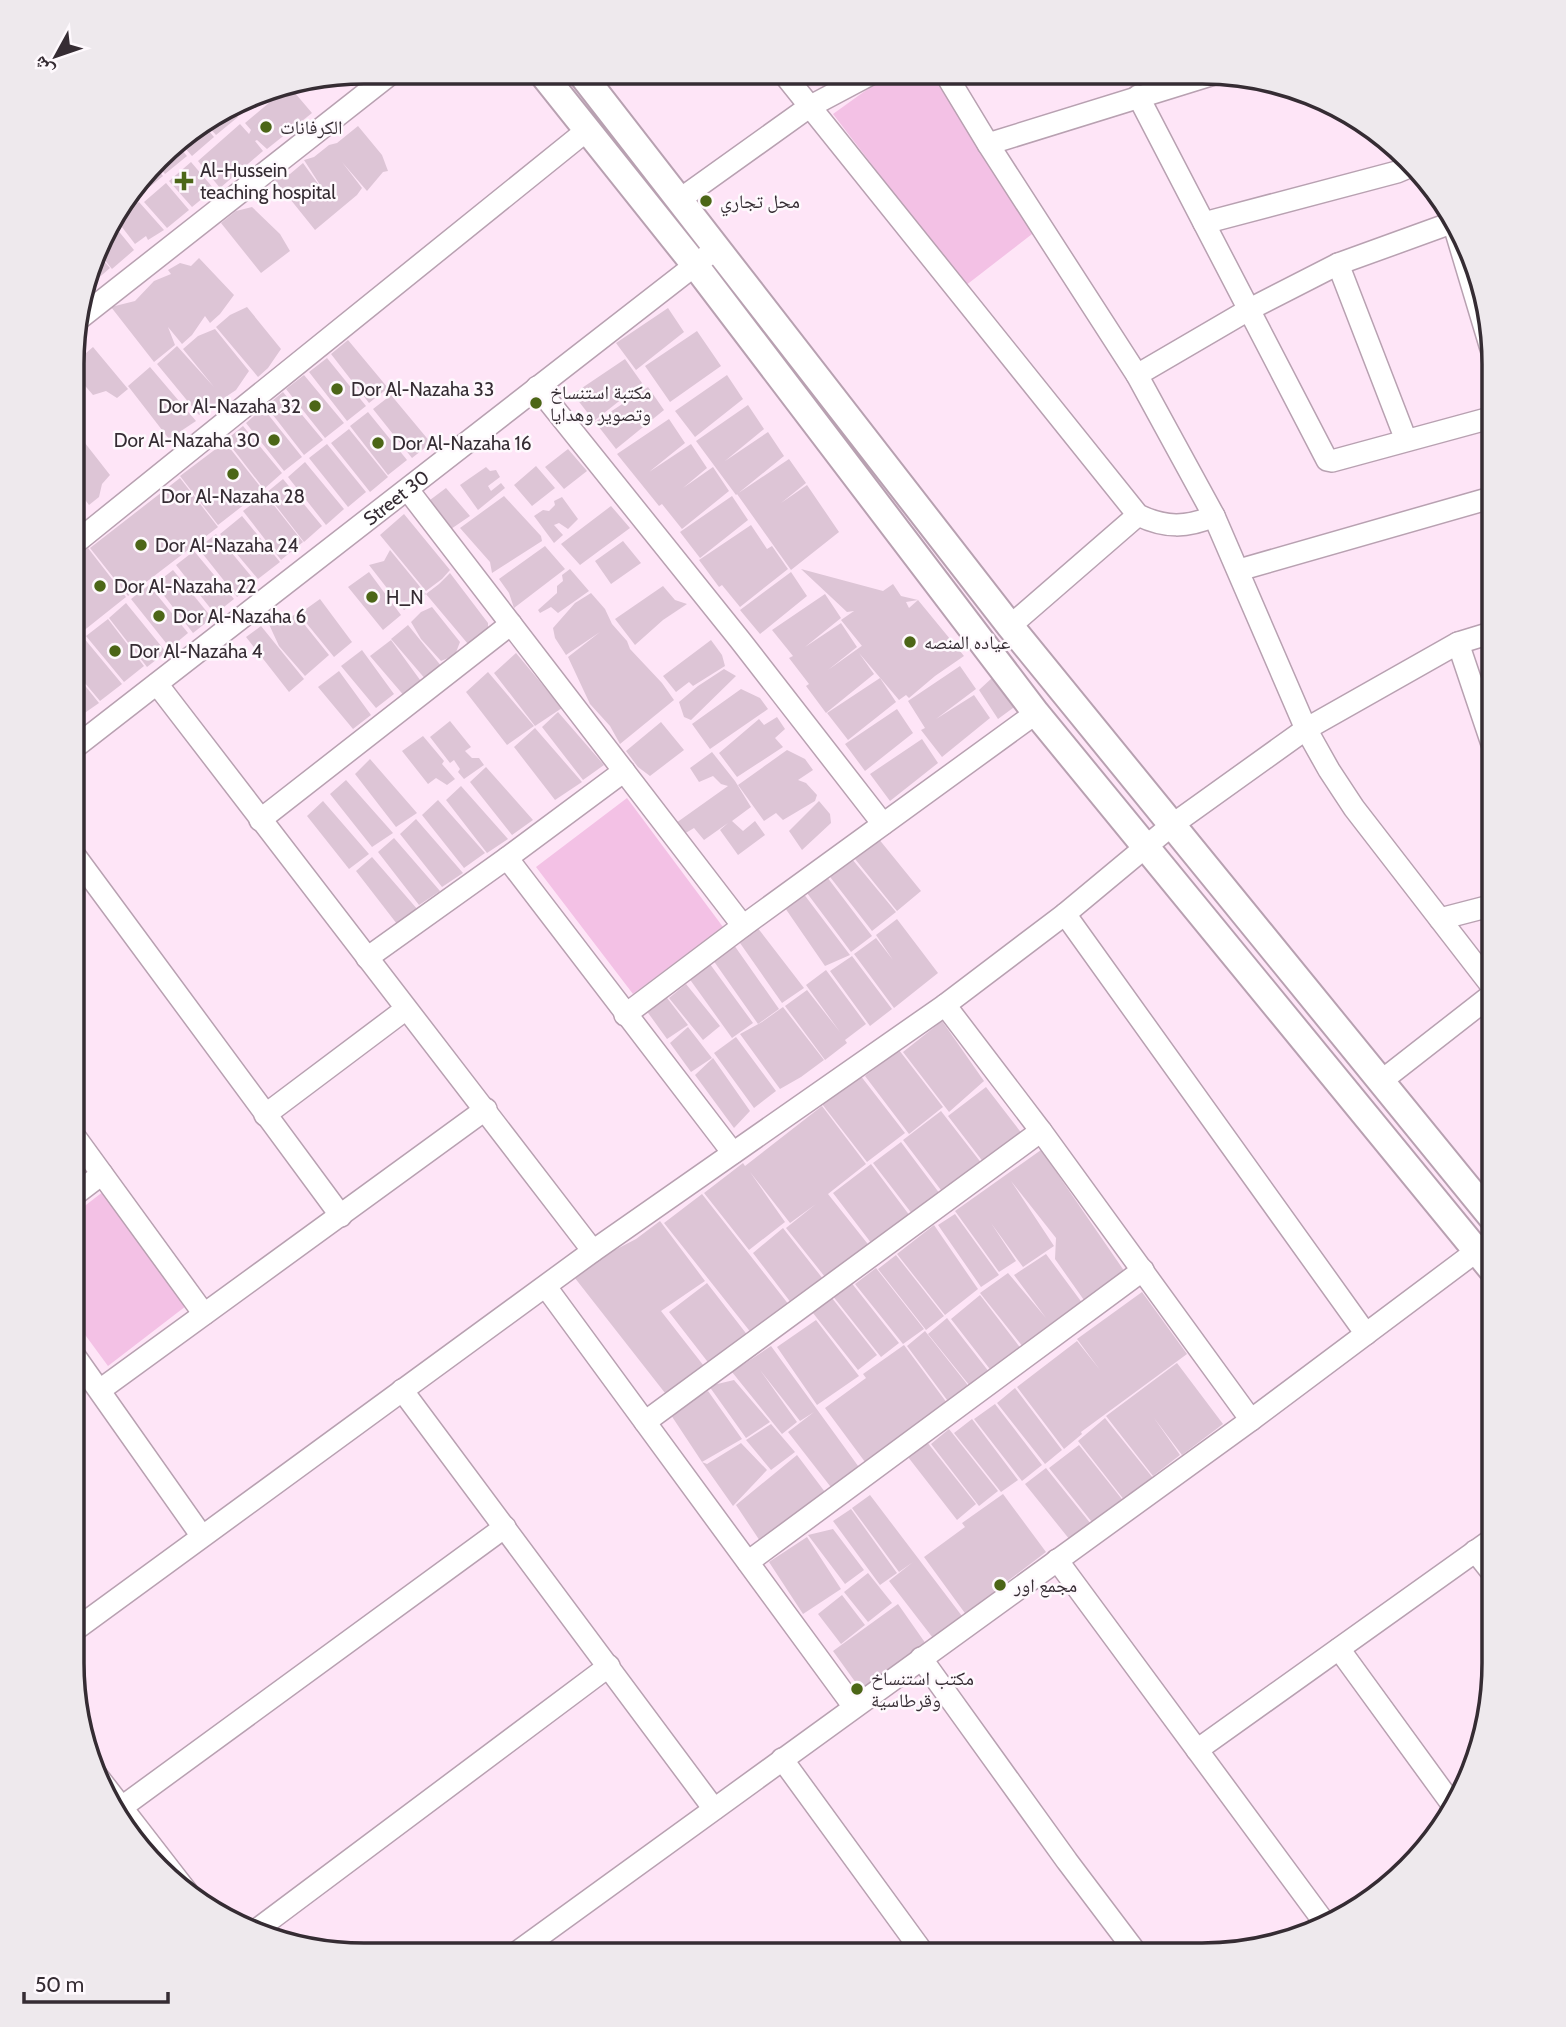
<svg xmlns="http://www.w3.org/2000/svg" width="1566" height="2027" font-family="Cabin,'Noto Naskh Arabic',sans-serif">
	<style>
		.green { fill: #f3c1e5 }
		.building { fill: #ddc5d6 }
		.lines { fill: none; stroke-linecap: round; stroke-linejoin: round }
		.minor-casing { stroke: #b8a1b1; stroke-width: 24 }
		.tertiary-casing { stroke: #b8a1b1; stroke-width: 30 }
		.minor { stroke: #fff; stroke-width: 21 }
		.tertiary { stroke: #fff; stroke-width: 26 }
		.poi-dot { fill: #4c6617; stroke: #fef9fd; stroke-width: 2.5 }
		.labels { text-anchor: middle; stroke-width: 5; stroke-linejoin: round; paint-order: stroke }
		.poi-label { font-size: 19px; fill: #352c33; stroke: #fef9fd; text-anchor: start }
		.street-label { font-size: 19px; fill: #352c33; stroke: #fef9fd }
		.rim { fill: none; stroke: #352c33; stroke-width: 3.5 }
	</style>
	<rect width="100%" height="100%" fill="#fee5f7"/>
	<!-- green -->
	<path class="green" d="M890 73H930L1036 231 965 286 833 114Z
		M627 798 723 927 633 994 536 867Z
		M104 1191 186 1306 108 1366 72 1317 73 1215Z"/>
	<!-- building -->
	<path class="building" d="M289 86 312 113 267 149 257 140 255 141 263 151 220 188 198 161 240 124 249 134 251 130 245 123Z
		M231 109 238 117 216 135 206 124Z
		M204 125 214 137 192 156 178 140Z
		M358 126 382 155 388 171 383 172 367 191 342 162 362 188 357 195 315 230 274 179 290 174 303 163 329 199 304 160 314 157 329 145 337 143Z
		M175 142 187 156 165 174 156 163Z
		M191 162 214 189 192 207 169 181Z
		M154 165 163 176 141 194 136 187Z
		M166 183 189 210 167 228 144 202Z
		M133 190 138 196 114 216 113 215Z
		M139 202 164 230 148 240 146 236 135 244 115 218Z
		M252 207 280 234 290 251 261 273 221 223 236 211Z
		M112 223 134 250 112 269 99 253 108 227Z
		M98 254 110 268 87 288Z
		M199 258 234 295 220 314 210 323 205 316 192 335 182 344 168 327 175 345 154 362 111 307 135 301 154 281 171 274 168 270 180 263 191 266Z
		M247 307 281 349 268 368 258 377 216 327 230 315Z
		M668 308 684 332 636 370 616 343Z
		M215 329 249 371 236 390 199 415 157 364 177 346 214 387 183 349 198 336Z
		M697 331 721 366 670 402 645 366Z
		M348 340 388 388 369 403 331 354Z
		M93 347 128 389 117 398 106 391 93 395 74 373V354L78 350 86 353Z
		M327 358 366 406 347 421 309 372Z
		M625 359 642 383 594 421 573 394Z
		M150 367 196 421 169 439 128 386Z
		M304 375 344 423 325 438 286 389Z
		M727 375 743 399 695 437 675 411Z
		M648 387 664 410 616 449 595 422Z
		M283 392 323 440 304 455 266 406Z
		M391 395 431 443 412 458 373 409Z
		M748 405 764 429 725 461 768 432 784 456 736 495 696 441Z
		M263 408 302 457 284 471 246 423Z
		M368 412 407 460 388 475 350 426Z
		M669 419 685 443 649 472 691 444 707 468 683 488 713 467 729 491 682 529 662 504 659 506 617 454Z
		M243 426 282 473 264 489 226 440Z
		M74 429 110 475 102 484 99 497 89 505 74 485Z
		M349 429 388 477 370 492 331 443Z
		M225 442 263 490 218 525 180 476Z
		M327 444 366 492 348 507 309 458Z
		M568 449 587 471 564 489 545 467Z
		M789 459 806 483 781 503 807 485 839 532 791 570 737 494Z
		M305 462 344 509 326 525 288 477Z
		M536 466 555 488 532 506 514 485Z
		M486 467 490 471 496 470 500 477 488 486 491 491 501 483 505 488 478 510 460 485Z
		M180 478 218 527 128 596 90 548Z
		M283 479 322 526 304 542 266 493Z
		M446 488 470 516 451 529 430 500Z
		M265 494 303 542 281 560 243 511Z
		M504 496 541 536 542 541 492 573 490 562 460 528Z
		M732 496 748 520 700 558 680 532Z
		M562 497 578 519 568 529 559 523 554 525 563 535 554 543 534 516 543 510 549 511 555 505 554 501Z
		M611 506 630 528 580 565 561 544Z
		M404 514 450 570 442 579 426 591 380 535Z
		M242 516 280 562 258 579 220 534Z
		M751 525 767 549 772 546 788 569 740 607 722 585 719 587 699 560Z
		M216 534 256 582 237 597 198 548Z
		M623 541 641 563 611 584 595 561Z
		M545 546 565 569 514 608 509 593 499 579Z
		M88 548 126 597 82 632 74 621V559Z
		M390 550 426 594 404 610 369 565 384 561Z
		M194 551 234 599 215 614 176 565Z
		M570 569 589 591 558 613 551 607 540 613 538 610 557 593V586L563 581 562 575Z
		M801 569 883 591 893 584 901 596 918 600 906 602 909 608 918 600 964 656 935 676 909 698 906 695 899 700 859 653 874 674 826 713 806 686 809 684 789 658 793 656 772 630 825 594 841 618 805 647 841 623 857 647 828 670 870 640 862 646 841 620 854 611 847 612Z
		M173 570 212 618 193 633 155 584Z
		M369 572 401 615 383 630 348 587Z
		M791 572 807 596 760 634 740 610Z
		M450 573 488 623V638L476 637 468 644 426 594 439 584Z
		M149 585 188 633 170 648 131 599Z
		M663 586 675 600 687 604 663 620 635 645 615 619Z
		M591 593 605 609 612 624 627 641 630 649 662 683 674 700 620 744 610 726 590 704 568 657 600 632 566 655 555 638 553 628 575 603Z
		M320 599 352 642 334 657 299 614Z
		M126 603 166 652 147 667 109 618Z
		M432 607 460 642 455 655 441 661 421 639 411 622 421 612Z
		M281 613 288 618 296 614 329 655 305 676 279 646 267 620Z
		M108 619 144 666 124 682 86 636Z
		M408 625 442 667 427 681 391 639Z
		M261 626 304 679 289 692 246 637Z
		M83 637 122 684 100 701 74 670V644Z
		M391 640 423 684 406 698 370 656Z
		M711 640 722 655 725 666 693 686 689 682 676 692 663 676Z
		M362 650 394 694 376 708 341 666Z
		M516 653 562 708 535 726 494 673Z
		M960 666 976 689 936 719 974 695 990 718 942 757 921 730 925 728 908 701Z
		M724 669 736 676 691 720 684 717 679 702 698 686Z
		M339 671 371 715 353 729 318 687Z
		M74 672 99 703 76 719 74 716Z
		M488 672 534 726 507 745 466 692Z
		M993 677 1017 705 998 719 979 690Z
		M880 678 896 702 848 740 827 713Z
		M741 689 760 698 768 709 710 749 692 724Z
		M897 709 913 733 865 771 845 744Z
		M558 712 604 765 583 780 542 727Z
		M777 717 785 729 775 738 783 747 737 777 719 753 759 719 764 725Z
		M450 721 471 747 465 751 472 758H479L484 765 464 779 458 772 460 769 454 760 450 763 430 737Z
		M661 722 684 750 650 776 638 767 626 751Z
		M535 728 582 782 555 800 514 747Z
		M423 736 444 761 442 764 455 779 447 785 436 778 428 784 402 751Z
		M922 739 938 763 890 801 870 774Z
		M787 750 805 759 813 770 798 780 806 783 817 795 815 801 783 820 776 813 764 821 738 785Z
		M712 752 735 781 751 807 732 821 743 831 755 821 765 835 738 855 720 830 728 823 704 840 694 828 684 834 676 823 728 786 721 784 713 776 699 782 690 768Z
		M370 759 417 813 396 827 355 774Z
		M486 767 533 820 512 835 470 782Z
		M346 780 393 833 372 847 330 794Z
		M461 786 508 839 487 853 446 800Z
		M438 800 485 853 464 868 422 815Z
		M323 801 369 854 349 869 307 816Z
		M819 801 830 814 831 823 802 850 789 831Z
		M416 819 463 873 442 887 400 834Z
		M394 838 440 891 419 905 378 852Z
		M878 838 921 891 897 911 851 854Z
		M372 857 418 910 397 924 356 871Z
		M852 859 896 912 872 931 827 873Z
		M824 873 872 936 851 952 804 889Z
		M800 889 850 955 825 966 783 905Z
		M897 919 938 973 894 1008 854 954 876 938 893 960 876 935Z
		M757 927 804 988 782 1003 740 943Z
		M734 945 779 1009 758 1024 713 960Z
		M852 956 892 1009 870 1026 830 971Z
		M707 960 753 1023 732 1038 686 974Z
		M826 970 866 1024 845 1040 847 1043 825 1060 785 1006 807 990 840 1032 806 985Z
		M686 984 720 1026 703 1040 669 998Z
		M664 994 688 1025 667 1039 646 1010Z
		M783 1007 824 1060 801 1077 780 1089 740 1034 762 1022Z
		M942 1021 984 1081 949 1112 903 1052Z
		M688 1027 712 1058 691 1072 670 1043Z
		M736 1037 776 1091 754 1108 714 1053Z
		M899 1050 943 1107 909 1134 865 1076Z
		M713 1058 750 1111 734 1128 695 1075Z
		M860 1075 905 1133 867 1162 822 1104Z
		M986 1087 1026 1139 987 1167 948 1116Z
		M822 1106 866 1164 828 1194 871 1248 829 1282 786 1228 816 1204 790 1223 750 1172 785 1222 749 1250 704 1193 743 1163 745 1166Z
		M941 1111 986 1169 947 1198 903 1140Z
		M901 1142 943 1198 916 1219 873 1163Z
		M1041 1150 1127 1275 1086 1303 1055 1259 1056 1238 1011 1181 1054 1246 1023 1267 991 1223 1016 1261 999 1272 955 1211Z
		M871 1164 913 1220 875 1248 833 1193Z
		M702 1194 793 1310 756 1339 664 1223Z
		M955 1214 999 1275 981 1287 938 1225Z
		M660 1221 705 1281 661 1311 707 1370 665 1393 571 1273 636 1239Z
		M934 1225 978 1289 945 1315 897 1254Z
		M783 1228 827 1284 795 1308 753 1253Z
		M1046 1254 1083 1304 1027 1352 980 1293 1008 1273 1046 1318 1014 1275Z
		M896 1255 944 1316 926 1330 878 1269Z
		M876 1268 924 1329 903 1344 855 1284Z
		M850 1281 899 1343 881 1357 832 1295Z
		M707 1283 752 1341 714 1370 669 1312Z
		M1142 1292 1187 1354 1081 1432 1082 1434 1064 1449 1017 1387 1077 1341 1100 1370 1077 1339Z
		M828 1293 877 1355 858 1370 809 1308Z
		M980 1295 1025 1354 996 1377 951 1319Z
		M947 1318 993 1377 974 1391 928 1334Z
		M816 1320 859 1376 817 1405 777 1347Z
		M925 1331 974 1393 953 1408 907 1346Z
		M904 1345 947 1403 868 1466 825 1408 866 1378 863 1374Z
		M771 1346 861 1470 837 1495 788 1432 814 1412 800 1421 760 1370 797 1422 782 1434 732 1372Z
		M1177 1363 1223 1424 1182 1455 1154 1418 1180 1455 1153 1476 1106 1416Z
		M734 1380 770 1422 746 1438 709 1386Z
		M1015 1388 1062 1450 1045 1464 997 1403Z
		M708 1391 742 1439 702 1462 669 1412Z
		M995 1404 1042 1465 1022 1481 974 1419Z
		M1105 1418 1153 1478 1125 1501 1078 1441Z
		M972 1419 1018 1480 1001 1492 954 1433Z
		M771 1424 795 1452 771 1470 746 1440Z
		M949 1429 998 1491 979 1506 931 1444Z
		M927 1442 976 1504 957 1520 908 1457Z
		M741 1443 767 1470 733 1506 702 1462 707 1464Z
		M1079 1445 1125 1503 1095 1526 1049 1468Z
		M797 1455 825 1492 760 1541 736 1505Z
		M1046 1468 1095 1529 1074 1545 1025 1484Z
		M1003 1494 1046 1552 1005 1583 1007 1586 967 1616 924 1557 965 1527 962 1523Z
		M870 1495 965 1620 936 1642 889 1581 913 1562 899 1572 852 1508Z
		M851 1509 897 1573 880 1585 833 1521Z
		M833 1529 864 1570 845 1584 808 1535Z
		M807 1537 841 1589 803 1614 769 1562Z
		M868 1573 892 1603 868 1622 844 1592Z
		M842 1595 865 1625 841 1644 818 1614Z
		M898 1604 926 1644 861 1690 833 1651Z"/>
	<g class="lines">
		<!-- minor casing -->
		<g class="minor-casing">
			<g id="minor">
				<path d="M783 73 1138 515C1165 528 1187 528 1214 516"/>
				<path d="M945 73 988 144 1137 375 1214 516 1306 729 1329 770 1354 808 1494 989"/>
				<path d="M1138 96 1327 460 1332 461 1494 417"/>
				<path d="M988 144 1214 74"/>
				<path d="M679 200 809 107 873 73"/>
				<path d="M1453 222 1492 352"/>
				<path d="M1204 223 1397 172 1409 167"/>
				<path d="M1338 264 1406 440"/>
				<path d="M75 322 393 72"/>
				<path d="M1137 375 1250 309 1338 264 1454 222"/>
				<path d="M537 387 740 640 883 824"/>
				<path d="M408 490 743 926"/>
				<path d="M74 544 586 131"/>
				<path d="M1239 570 1494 497"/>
				<path d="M1010 626 1138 515"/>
				<path d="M1458 643 1494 750"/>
				<path d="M157 684 593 1251"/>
				<path id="s1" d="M74 748 717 248"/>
				<path d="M260 820 511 624"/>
				<path d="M73 853 341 1216"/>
				<path d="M507 858 733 1153"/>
				<path d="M1065 914 1366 1334"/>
				<path d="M1440 919 1494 905"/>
				<path d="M367 958 507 858 624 771"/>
				<path d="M945 1005 1041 1131 1251 1420"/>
				<path d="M625 1015 743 926 1036 713"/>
				<path d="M1380 1082 1494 993"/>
				<path d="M265 1115 406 1009"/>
				<path d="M73 1134 204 1314"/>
				<path d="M73 1196 102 1174"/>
				<path d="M546 1287 854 1707"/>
				<path d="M72 1352 201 1535"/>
				<path d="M100 1390 486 1109"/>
				<path d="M402 1390 714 1809"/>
				<path d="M645 1422 1041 1131"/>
				<path d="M1475 1551 1494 1575"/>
				<path d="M1057 1560 1327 1926"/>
				<path d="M748 1562 1143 1270"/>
				<path d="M72 1632 593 1251 945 1005 1065 914 1172 825 1306 729 1458 643 1494 632"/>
				<path d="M1339 1649 1454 1807"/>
				<path d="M921 1658 1067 1861 1138 1955"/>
				<path d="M1197 1750 1494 1538"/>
				<path d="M782 1759 924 1954"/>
				<path d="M98 1777 191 1897"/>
				<path d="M122 1807 505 1527"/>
				<path d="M259 1928 609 1666"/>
				<path d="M516 1953 1251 1420 1494 1238"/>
			</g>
		</g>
		<!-- tertiary casing -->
		<g class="tertiary-casing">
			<path id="tertiary" d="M541 72 695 265 1036 713 1494 1272
				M580 72 1010 626 1494 1220"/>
		</g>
		<!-- minor -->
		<use href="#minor" class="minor"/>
		<!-- tertiary -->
		<use href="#tertiary" class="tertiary"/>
	</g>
	<!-- markers -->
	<g class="poi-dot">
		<circle cx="266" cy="127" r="7"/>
		<path d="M180.5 170.5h7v7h7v7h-7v7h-7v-7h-7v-7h7z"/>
		<circle cx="706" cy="201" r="7"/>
		<circle cx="337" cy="389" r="7"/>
		<circle cx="536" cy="403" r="7"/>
		<circle cx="315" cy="406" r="7"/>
		<circle cx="274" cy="440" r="7"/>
		<circle cx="378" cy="443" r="7"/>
		<circle cx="233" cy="474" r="7"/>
		<circle cx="141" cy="545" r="7"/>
		<circle cx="100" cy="586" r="7"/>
		<circle cx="372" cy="597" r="7"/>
		<circle cx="159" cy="616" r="7"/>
		<circle cx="910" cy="642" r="7"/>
		<circle cx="115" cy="651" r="7"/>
		<circle cx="1000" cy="1585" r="7"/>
		<circle cx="857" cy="1689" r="7"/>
	</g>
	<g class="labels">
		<!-- poi labels -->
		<g class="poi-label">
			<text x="280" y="134">الكرفانات</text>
			<text x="200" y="177">Al-Hussein<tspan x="200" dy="22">teaching hospital</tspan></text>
			<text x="720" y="208">محل تجاري</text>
			<text x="351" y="396">Dor Al-Nazaha 33</text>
			<text x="550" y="399">مكتبة استنساخ<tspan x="550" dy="22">وتصوير وهدايا</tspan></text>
			<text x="301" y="413" text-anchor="end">Dor Al-Nazaha 32</text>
			<text x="260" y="447" text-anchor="end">Dor Al-Nazaha 30</text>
			<text x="392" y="450">Dor Al-Nazaha 16</text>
			<text x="233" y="503" text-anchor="middle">Dor Al-Nazaha 28</text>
			<text x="155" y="552">Dor Al-Nazaha 24</text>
			<text x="114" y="593">Dor Al-Nazaha 22</text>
			<text x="386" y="604">H_N</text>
			<text x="173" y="623">Dor Al-Nazaha 6</text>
			<text x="924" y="649">عياده المنصه</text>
			<text x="129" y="658">Dor Al-Nazaha 4</text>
			<text x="1014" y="1592">مجمع اور</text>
			<text x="871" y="1685">مكتب استنساخ<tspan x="871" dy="22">وقرطاسية</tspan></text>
		</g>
		<!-- street labels -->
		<g class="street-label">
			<text dy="7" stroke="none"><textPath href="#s1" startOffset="408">Street 30</textPath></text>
		</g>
	</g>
	<!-- crop -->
	<path d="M0 0H1566V2027H0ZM364 84H1202A280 280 0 0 1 1482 364V1663A280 280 0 0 1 1202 1943H364A280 280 0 0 1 84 1663V364A280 280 0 0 1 364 84Z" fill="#eee9ed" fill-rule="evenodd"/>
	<path class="rim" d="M364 84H1202A280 280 0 0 1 1482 364V1663A280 280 0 0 1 1202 1943H364A280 280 0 0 1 84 1663V364A280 280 0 0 1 364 84Z"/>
	<!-- north arrow -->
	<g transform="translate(56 56) rotate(230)" stroke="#fef9fd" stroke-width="5" paint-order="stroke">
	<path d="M0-5L12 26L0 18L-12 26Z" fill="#352c33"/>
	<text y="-10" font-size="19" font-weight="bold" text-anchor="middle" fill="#352c33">ش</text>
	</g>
	<!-- scale -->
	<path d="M24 1992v10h144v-10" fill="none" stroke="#352c33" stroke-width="3.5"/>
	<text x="35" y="1992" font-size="21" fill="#352c33" stroke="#fef9fd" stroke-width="5" paint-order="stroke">50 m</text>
</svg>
